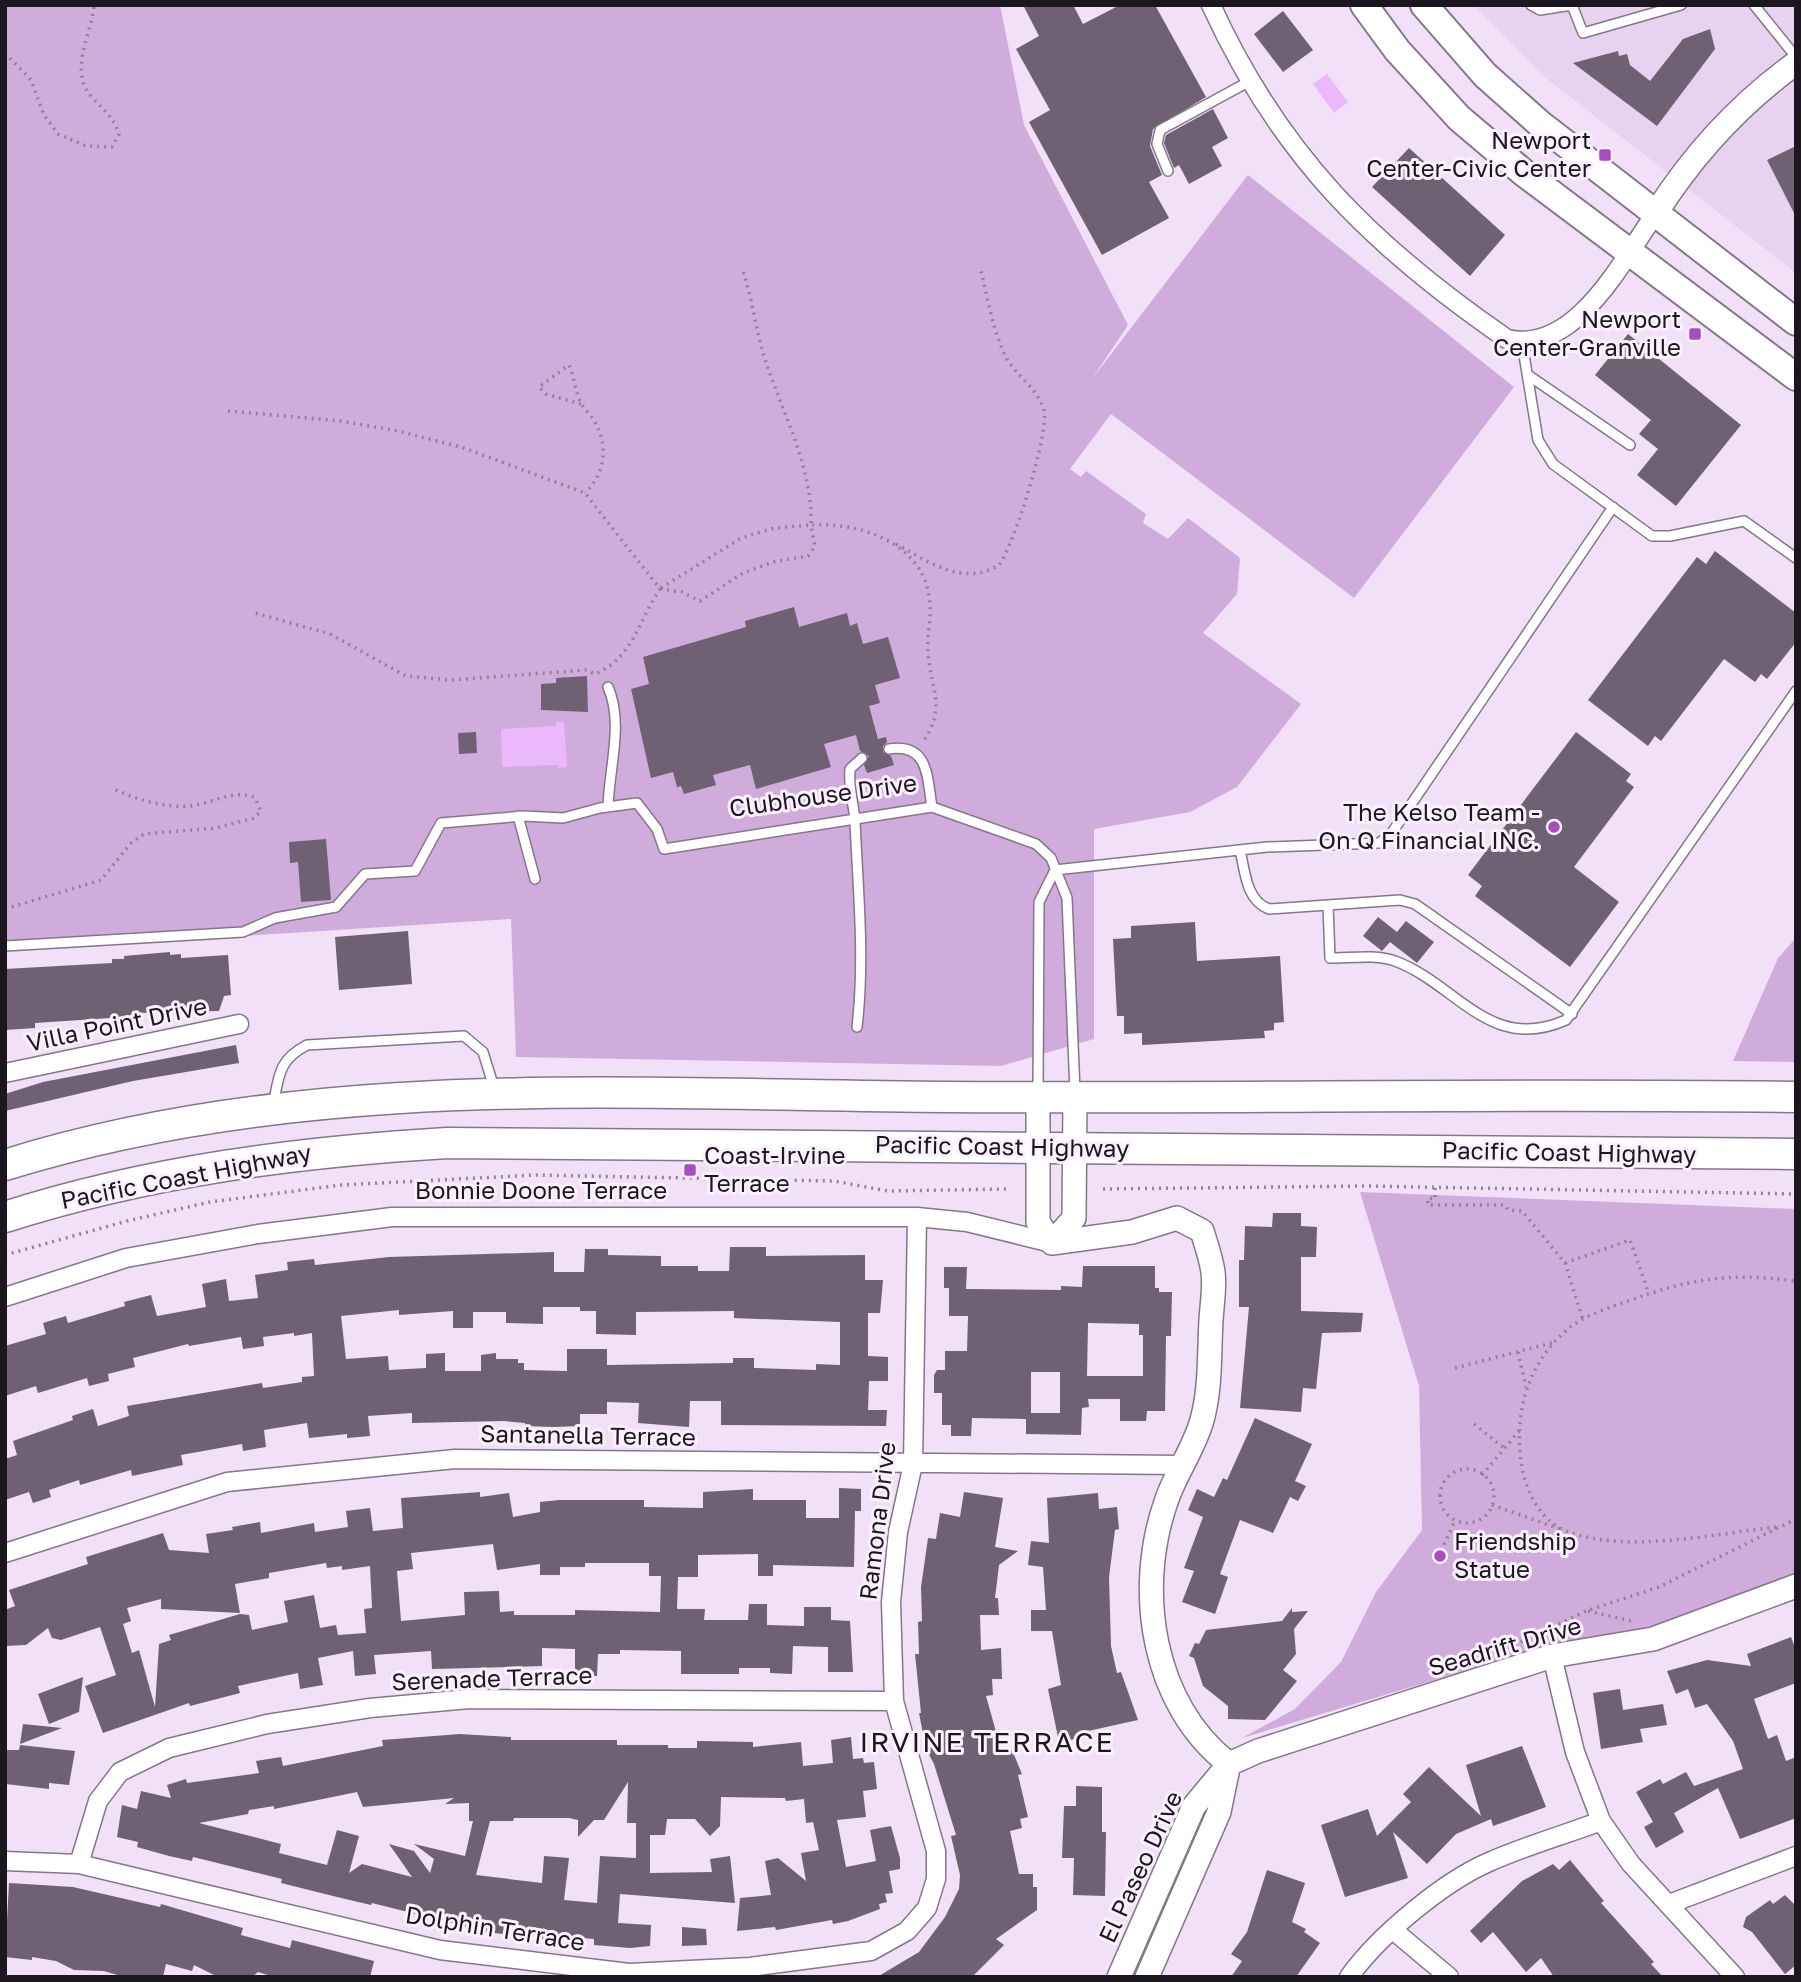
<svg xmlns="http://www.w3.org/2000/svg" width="1801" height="1982" font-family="'Golos Text',sans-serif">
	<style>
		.built { fill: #e7d2ef }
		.green { fill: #d0acdc }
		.water { fill: #ecb8fc }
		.building { fill: #6f6074; fill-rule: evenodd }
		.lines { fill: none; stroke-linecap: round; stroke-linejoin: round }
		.service-casing { stroke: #85768a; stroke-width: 12 }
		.minor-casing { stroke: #85768a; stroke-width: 21 }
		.tertiary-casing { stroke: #85768a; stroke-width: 26 }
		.secondary-casing { stroke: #85768a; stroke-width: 30 }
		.trunk-casing { stroke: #85768a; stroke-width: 33 }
		.path { stroke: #8f8393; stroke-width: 3.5; stroke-dasharray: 2 5; stroke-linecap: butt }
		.service { stroke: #fff; stroke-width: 9 }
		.minor { stroke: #fff; stroke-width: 18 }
		.tertiary { stroke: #fff; stroke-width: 23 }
		.secondary { stroke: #fff; stroke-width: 26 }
		.trunk { stroke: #fff; stroke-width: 30 }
		.poi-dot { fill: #a44fbd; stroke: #fbf0fe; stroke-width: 2.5 }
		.labels { text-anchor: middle; stroke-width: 6; stroke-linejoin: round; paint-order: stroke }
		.poi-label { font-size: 24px; fill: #1c161e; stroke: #fbf0fe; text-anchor: end }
		.street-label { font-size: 24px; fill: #1c161e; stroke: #fbf0fe }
		.quarter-label { font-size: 28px; letter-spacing: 2px; fill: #1c161e; stroke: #fbf0fe }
	</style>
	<rect width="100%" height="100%" fill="#f1e0f7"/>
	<!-- built -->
	<path class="built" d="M1474 5H1796V273L1542 75Z"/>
	<!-- green -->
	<path class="green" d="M5 5H1000L1024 125 1128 325 1092 379 1248 175 1514 387 1354 598 1111 414 1070 469 1081 477 1086 471 1146 514 1143 523 1168 539 1188 518 1240 558 1237 594 1203 633 1301 704 1237 787 1190 812 1094 829V1039L1001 1066 516 1057 511 919 5 951Z
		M1796 938V1062L1733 1061 1778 958Z
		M1360 1192 1796 1209V1573L1651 1630 1544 1647 1242 1738 1295 1709 1341 1662 1376 1592 1422 1530 1419 1386Z"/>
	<!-- water -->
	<path class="water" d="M1327 74 1348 102 1334 113 1313 84Z
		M556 722H564L567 767 558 768V765L502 767 501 729 556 726Z"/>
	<!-- building -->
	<path class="building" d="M1023 5H1073L1083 24 1120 5H1155L1206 97 1153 129 1150 146 1162 175 1149 182 1169 218 1102 255 1029 122 1050 110 1016 49 1039 36Z
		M1283 11 1313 50 1283 72 1254 34Z
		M1710 29 1715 49 1657 126 1573 63 1618 51 1619 56 1627 54 1630 65 1650 81 1683 39Z
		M1213 109 1228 138 1212 147 1222 166 1189 184 1179 165 1174 168 1164 143 1166 135Z
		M1796 146V217L1767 160Z
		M1409 148 1505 235 1470 276 1372 187Z
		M1628 334 1741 425 1676 506 1637 475 1658 449 1639 434 1651 420 1595 375Z
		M1715 551 1796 613V642L1767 679 1761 674 1755 682 1724 659 1661 741 1655 736 1648 746 1588 700 1697 557 1706 564Z
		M794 607 799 627 847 613 850 626 857 623 863 644 888 637 900 678 875 685 880 703 869 706 878 739 886 737 887 742 883 746V752L891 756 894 765 867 773 864 765 869 756 860 751 856 735 824 744 831 767 756 789 750 765 713 775 716 785 684 794 681 786 677 787 673 772 651 778 631 689 649 684 643 657 746 627 745 621Z
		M587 676 588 712 541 710V684L556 683V678Z
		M476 732 477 753 459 754 458 733Z
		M1576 732 1631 774 1626 781 1634 787 1574 867 1619 902 1570 967 1475 896 1482 886 1468 875Z
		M326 839 331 900 301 902 298 862 290 863 289 842Z
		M1378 917 1397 932 1406 921 1434 942 1417 963 1390 942 1382 951 1363 936Z
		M1195 922 1197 961 1280 956 1284 1022 1274 1023V1030L1264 1031 1265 1038 1142 1045V1033L1124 1034V1016H1117L1113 939 1131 938V926Z
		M408 931 412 984 339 990 335 937Z
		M170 952V955L181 954V958L228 955 231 995 224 996 219 1011 140 1013V1016L35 1023V1028L5 1030V969L112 963V959H124V956Z
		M236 1045 239 1063 133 1081 5 1111V1094L43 1082Z
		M1273 1213H1301V1226L1317 1227 1316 1257H1301V1311L1363 1313 1361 1332 1322 1333 1316 1389 1303 1388 1301 1412 1240 1408 1249 1307H1239V1260H1244L1245 1226 1272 1227Z
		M730 1247H766V1256L865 1255V1280H883L880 1313H868V1356L888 1357V1381H869L868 1410H887L886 1426 721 1425V1401H690L689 1427 638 1423 639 1403 607 1402V1414H580V1426L553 1427 525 1426V1423L504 1421 412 1423V1413L368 1416 370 1436 347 1438V1434L309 1438 307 1423 264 1430 266 1447 243 1451 242 1444 181 1455 183 1465 132 1476 131 1470 80 1485 79 1480 49 1490 51 1497 33 1503 29 1492 5 1500V1459L17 1455 13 1441 73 1420 72 1416 93 1409 98 1426 129 1416 127 1406 262 1383 263 1388 302 1382V1377L314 1376 312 1333 294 1336V1333L263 1337 264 1346 243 1349 241 1337 189 1346 188 1344 133 1358 135 1367 108 1374 109 1381 89 1386 87 1378 38 1393 36 1386 5 1396V1346L46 1334 43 1323 66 1316 68 1323 125 1306 124 1302 151 1295 157 1316 206 1307 202 1284 226 1279 229 1301 258 1298 255 1275 288 1270 287 1262 314 1259 315 1265 389 1257 554 1252V1272H584L585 1249H608V1255L661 1256V1266H698V1271H729ZM543 1307H580V1311H596V1334L636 1335V1312L734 1311V1318L840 1322V1365L816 1364V1370L754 1368V1358H733V1363L607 1365V1349H567V1371L524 1370V1363H518V1359H496V1353L481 1355V1371H445V1353L426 1354V1368L389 1370 388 1356 346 1359 341 1316 399 1310V1315L453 1311V1328H473V1312H506V1323L543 1324Z
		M1083 1266H1155V1288H1159V1292H1172L1171 1336H1166L1165 1411H1147L1146 1421H1120V1399H1088L1089 1407 1082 1408 1081 1435 1026 1434V1419L972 1418 971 1436H951V1425H942V1393H934V1375L937 1370H945V1351H967L968 1316H949V1288H944V1267H967L966 1289 1061 1290V1286L1082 1287ZM1088 1323 1139 1324V1335H1143V1376H1087ZM1031 1372H1060V1413H1031Z
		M1255 1418 1312 1444 1295 1481 1306 1486 1298 1501 1290 1497 1273 1533 1240 1520 1220 1574 1228 1577 1215 1614 1182 1602 1194 1571 1184 1568 1203 1517 1188 1510 1197 1489 1214 1497 1223 1478 1227 1480Z
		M839 1488 861 1489V1511H855L854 1567 773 1565V1576H758V1554L698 1555V1577H678L677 1609H705L704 1620H748L749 1604H767V1625L804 1626V1607H831V1620L850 1621 853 1672H828V1647L793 1646 792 1674 770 1673V1668H739V1674H681V1651L620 1650V1654H598L597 1676H575V1649L542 1648V1666L513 1667 432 1669 431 1651 374 1655 376 1674 355 1676 353 1651 318 1658 323 1685 300 1689 298 1673 238 1686 240 1693 190 1706 189 1703 103 1733 85 1686 116 1675 100 1627 61 1640 52 1638 48 1628 26 1645 5 1646V1610L15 1606 9 1590 88 1564 86 1557 163 1533 169 1550 209 1553 206 1534 233 1530 232 1527 260 1522 261 1533 314 1523 315 1532 348 1527 346 1511 370 1508 373 1531 403 1528 401 1498 480 1492V1497L509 1493 513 1517 540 1512V1502L559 1500H644V1507L703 1508V1492L753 1489V1500H806V1518H839ZM493 1544 497 1570 540 1564V1575H560V1567H585V1563H649V1576H661L660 1612 575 1610V1615H514V1611L500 1612 499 1591 464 1592 465 1615 401 1621 397 1571 413 1569 411 1553ZM326 1563 327 1568 342 1566V1570L370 1566 372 1608 364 1609 366 1633 338 1635 336 1625 320 1628 314 1595 284 1601 288 1622 252 1630 249 1615 240 1614 169 1635 171 1640 159 1644 155 1707 139 1650 132 1653 123 1624 131 1621 127 1608 161 1599V1609L240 1613 235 1584 269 1578V1573Z
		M964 1492 1003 1498 995 1547 1018 1551 999 1565 995 1598H998L999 1615H980L981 1650 1001 1648 1002 1679H992L993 1695 986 1696 1002 1753 1012 1750 1022 1774 1018 1775 1028 1817 1020 1819 1022 1828 1010 1831 1019 1874H1033V1887H1037V1910L996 1939 1004 1945 972 1977H877L919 1952 945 1917 959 1889 960 1875 951 1836 956 1835 934 1764 926 1749 919 1713H921L915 1654H919L918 1622 922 1621 921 1587 928 1538 936 1539 940 1513 960 1517Z
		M1098 1493 1099 1509 1117 1507 1119 1529 1115 1530 1109 1577 1111 1646 1117 1673 1121 1672 1138 1720 1079 1733 1080 1738 1059 1742 1048 1689 1061 1685 1052 1631H1031V1610H1046L1043 1567 1028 1565 1031 1541 1049 1543 1047 1498Z
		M1292 1608V1612L1308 1611 1294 1629 1296 1654 1283 1670 1297 1681 1265 1720 1228 1719V1706L1203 1686 1194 1658 1189 1656 1195 1643 1199 1644 1206 1630 1282 1621Z
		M1791 1637 1796 1650V1683L1754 1699 1768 1739 1777 1735 1786 1761 1796 1757V1818L1740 1839 1718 1788 1674 1813 1684 1832 1656 1848 1644 1827 1653 1822 1636 1792 1660 1779 1663 1784 1686 1772 1694 1786 1743 1769 1733 1741 1707 1704 1695 1708 1688 1689 1676 1694 1667 1671 1707 1660 1751 1666 1747 1654Z
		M83 1677 79 1712 49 1724 38 1694Z
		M1620 1689 1623 1710 1663 1704 1667 1725 1640 1729 1643 1742 1601 1749 1593 1693Z
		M23 1724 62 1728 20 1744Z
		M460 1734 511 1737V1740H617V1745H668V1748H697V1741L753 1742V1747L801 1742 803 1766 833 1763 831 1740 851 1737 853 1759 863 1758 864 1763 874 1762 877 1789 863 1791 866 1817 837 1820 846 1867 876 1861 870 1830 891 1826 900 1858V1869L889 1871 893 1893 885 1894 887 1902 879 1904 880 1909 848 1921 833 1924 832 1920 776 1930 775 1927 737 1931 740 1898 771 1895 765 1861 778 1858 806 1881 801 1853 819 1850 813 1822 806 1823 804 1799 786 1801 785 1798 721 1797 720 1826 710 1836 695 1819H667L665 1835H650V1873L712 1872 710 1859 730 1856 735 1903 620 1894 618 1923 651 1925 650 1946 630 1948 594 1945V1939L560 1936 559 1940 553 1941 535 1939 536 1931 506 1927 505 1934 492 1933 372 1903 371 1905 337 1897 281 1883 282 1879 193 1857 192 1861 169 1856 137 1847 138 1842 117 1837 122 1805 137 1809 141 1791 171 1798 167 1785 186 1779 187 1783 259 1773 256 1761 281 1757 283 1766 383 1746 382 1740ZM628 1782 627 1823H636V1858L600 1856 597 1903 564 1900 569 1858 544 1856 542 1883 476 1875 490 1821H513L514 1818H569L578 1820V1837L594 1820H604ZM357 1792 363 1807 454 1798 445 1804 469 1803V1821H473L465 1856 414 1844 434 1859 430 1873 414 1851 389 1844 412 1877 362 1864 349 1873 359 1836 337 1830 327 1865 279 1853 281 1844 199 1823 248 1814 249 1810 274 1806V1809Z
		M20 1745 75 1751 69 1785 49 1783V1789L5 1784V1750H19Z
		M1522 1746 1546 1807 1493 1826 1491 1819 1456 1834 1427 1864 1393 1832 1408 1878 1345 1897 1321 1825 1368 1809 1377 1836 1411 1802 1403 1794 1429 1767 1481 1816 1466 1765Z
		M1076 1786 1102 1787V1832H1106L1105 1896 1073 1895 1074 1858H1062L1064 1806H1076Z
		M1570 1860 1604 1901 1601 1903 1654 1962 1651 1964 1663 1977H1554L1541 1958 1526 1972 1493 1932 1481 1943 1470 1931 1522 1881 1553 1864 1559 1870Z
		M1267 1870 1305 1883 1292 1922 1306 1929 1304 1932 1320 1943 1296 1977H1231L1242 1961 1231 1954 1247 1932Z
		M9 1883 73 1887 160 1907 161 1904 243 1928 241 1935 290 1948 292 1940 374 1961 370 1977H274L258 1972 253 1976 218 1977 194 1965 192 1971 166 1964 163 1977H124L104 1971 74 1970 56 1961 32 1957V1960L5 1957Z
		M1785 1895 1796 1906V1965L1785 1974 1752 1932 1743 1927 1746 1917 1770 1900 1773 1904Z
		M682 1927 706 1929 707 1945 682 1946Z"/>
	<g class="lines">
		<!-- service casing -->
		<g class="service-casing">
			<path id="service" d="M1531 5 1540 10 1572 5
				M1572 5 1583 33 1681 5
				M1754 5 1796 57
				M1168 171 1157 144 1160 130 1250 81
				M1522 343 1538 440 1553 464 1652 536H1670L1744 521 1796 558
				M1528 375 1630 445
				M608 687C624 723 609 768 608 807
				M889 749C929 743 927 777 932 807
				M518 816 535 879
				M1240 850C1245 871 1246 901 1269 909L1400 900 1415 904 1572 1014
				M1055 870 1267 847 1379 843 1391 834 1613 507
				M1328 905 1330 958C1350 958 1377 954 1395 961 1457 984 1490 1054 1566 1020L1796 691
				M5 946 243 932 275 918 336 907 365 874 415 871 441 823 524 816 563 818 600 808 637 803 657 829 664 849 932 807 1036 844 1051 858 1067 898 1075 1092
				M857 1027C865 959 858 890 855 822 854 804 848 788 850 769L862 758
				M1038 1092 1039 902 1055 870
				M273 1106C279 1076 278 1060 307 1045L464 1036 483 1052 495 1091"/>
		</g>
		<!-- minor casing -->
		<g class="minor-casing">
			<path id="minor" d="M1211 5C1280 156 1372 246 1507 339 1576 355 1622 260 1656 213
				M5 1073 239 1024
				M5 1297 126 1258 258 1234 392 1217H917L967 1222 1052 1243
				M5 1553 227 1482 455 1459 1183 1465
				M1552 1656 1575 1752 1601 1821 1631 1864 1735 1977
				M5 1861 79 1864 440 1950 629 1973 750 1967 871 1951 907 1931 927 1908 936 1879V1851L894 1701 891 1602 898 1532 913 1464 917 1217
				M79 1864 98 1801 120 1772 169 1748 267 1724 370 1708 469 1699 894 1701
				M1669 1904 1796 1856
				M1393 1930 1449 1977
				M1349 1977C1378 1936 1443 1882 1489 1862 1525 1846 1564 1835 1601 1821"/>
		</g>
		<!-- tertiary casing -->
		<g class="tertiary-casing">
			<path id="tertiary" d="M1656 213C1694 153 1738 105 1796 63
				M1038 1097V1222L1052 1243
				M1052 1243 1132 1232 1177 1218 1202 1231C1206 1244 1211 1258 1213 1272 1215 1287 1212 1304 1211 1320 1209 1353 1211 1388 1202 1420 1194 1449 1175 1474 1166 1502 1135 1590 1152 1705 1229 1764
				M1052 1243 1074 1218 1075 1098
				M1119 1977 1194 1806 1229 1764 1258 1751 1552 1656 1653 1639 1796 1586
				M1147 1977 1219 1812 1228 1768"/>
		</g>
		<!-- secondary casing -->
		<g class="secondary-casing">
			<path id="secondary" d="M1364 5 1397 50 1459 118 1524 173 1796 377
				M1424 5 1485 75 1539 123 1796 322"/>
		</g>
		<!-- trunk casing -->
		<g class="trunk-casing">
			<path id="trunk" d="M5 1165C309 1070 633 1095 947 1097 1230 1099 1513 1093 1796 1097
				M5 1217C149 1171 297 1152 447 1143L1796 1154"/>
		</g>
		<!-- path -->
		<path class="path" d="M5 53 31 80 44 115 58 134 86 146 112 147 119 134C114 117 101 108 90 95 69 68 92 34 94 5
			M581 404 546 394 539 387 569 365C574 377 575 389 580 401 583 408 589 413 593 419 609 443 606 473 585 493
			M228 411 340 421 398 431 461 447 585 493 660 589C638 621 634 657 595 674L586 670 451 680 406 676 330 634 255 613
			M896 544C929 562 963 587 999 565 1014 545 1049 434 1044 411 1038 388 1018 378 1007 359 993 333 988 299 981 271
			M661 588 741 538 774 528 811 525C813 467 781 410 764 356 755 327 752 296 742 268
			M660 589 682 592 700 601 743 573 773 562 808 556 815 546 811 525C859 522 921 542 929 596 933 615 926 635 928 655 932 691 946 708 923 742
			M5 909 101 880 131 843 144 834 216 828 254 818 261 811 255 798C236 788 210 804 190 806 165 808 137 800 114 789
			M1435 1188V1199L1428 1198V1205H1505L1508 1210 1522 1211 1565 1263 1583 1320
			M1103 1189 1365 1186 1796 1194
			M5 1255 127 1221 210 1202 341 1185 536 1175 834 1181 888 1191 1007 1189
			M1565 1263 1630 1240 1649 1294
			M1518 1352 1526 1387
			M1455 1368 1555 1342
			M1474 1424 1504 1448
			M1440 1496a27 27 0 1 1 54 0a27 27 0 1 1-54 0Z
			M1482 1475 1519 1431
			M1492 1505 1560 1529
			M1776 1527C1714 1534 1624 1554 1566 1531 1540 1520 1527 1493 1522 1468 1513 1417 1526 1364 1568 1329 1583 1316 1606 1309 1625 1302 1690 1279 1726 1272 1796 1281
			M1441 1551 1455 1521
			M1588 1611 1632 1621
			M1508 1648 1586 1611 1659 1587 1796 1519"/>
		<!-- service -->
		<use href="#service" class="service"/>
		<!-- minor -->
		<use href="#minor" class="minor"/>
		<!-- tertiary -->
		<use href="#tertiary" class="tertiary"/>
		<!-- secondary -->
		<use href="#secondary" class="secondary"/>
		<!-- trunk -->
		<use href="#trunk" class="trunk"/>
	</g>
	<!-- markers -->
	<g class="poi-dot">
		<rect x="1598" y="148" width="14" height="14" rx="3.5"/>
		<rect x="1688" y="327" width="14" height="14" rx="3.5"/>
		<circle cx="1554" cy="827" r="7"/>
		<rect x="683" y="1163" width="14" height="14" rx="3.5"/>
		<circle cx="1440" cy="1556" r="7"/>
	</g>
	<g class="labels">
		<!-- poi labels -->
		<g class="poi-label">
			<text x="1591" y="149">Newport<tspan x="1591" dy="28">Center-Civic Center</tspan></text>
			<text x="1681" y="328">Newport<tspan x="1681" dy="28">Center-Granville</tspan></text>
			<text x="1540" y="821">The Kelso Team -<tspan x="1540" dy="28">On Q Financial INC.</tspan></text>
			<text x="704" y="1164" text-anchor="start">Coast-Irvine<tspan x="704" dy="28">Terrace</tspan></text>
			<text x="1454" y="1550" text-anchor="start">Friendship<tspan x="1454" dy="28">Statue</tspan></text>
		</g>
		<!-- street labels -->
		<g class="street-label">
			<text transform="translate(823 796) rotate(-8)" y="8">Clubhouse Drive</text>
			<text transform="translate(117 1025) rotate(-12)" y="8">Villa Point Drive</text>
			<text transform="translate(1002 1147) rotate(1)" y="8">Pacific Coast Highway</text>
			<text transform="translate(1569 1153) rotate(1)" y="8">Pacific Coast Highway</text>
			<text transform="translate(186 1177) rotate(-11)" y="8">Pacific Coast Highway</text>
			<text x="541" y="1199">Bonnie Doone Terrace</text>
			<text transform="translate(588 1436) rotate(1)" y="8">Santanella Terrace</text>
			<text transform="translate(878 1521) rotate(-83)" y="8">Ramona Drive</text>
			<text transform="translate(1505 1647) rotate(-16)" y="8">Seadrift Drive</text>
			<text transform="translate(492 1679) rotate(-2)" y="8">Serenade Terrace</text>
			<text transform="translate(1141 1867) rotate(-65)" y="8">El Paseo Drive</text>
			<text transform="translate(495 1929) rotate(9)" y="8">Dolphin Terrace</text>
		</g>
		<!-- quarter labels -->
		<g class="quarter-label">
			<text x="987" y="1752">IRVINE TERRACE</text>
		</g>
	</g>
	<!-- border -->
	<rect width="1801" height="1982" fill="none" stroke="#1c161e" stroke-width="14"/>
</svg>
